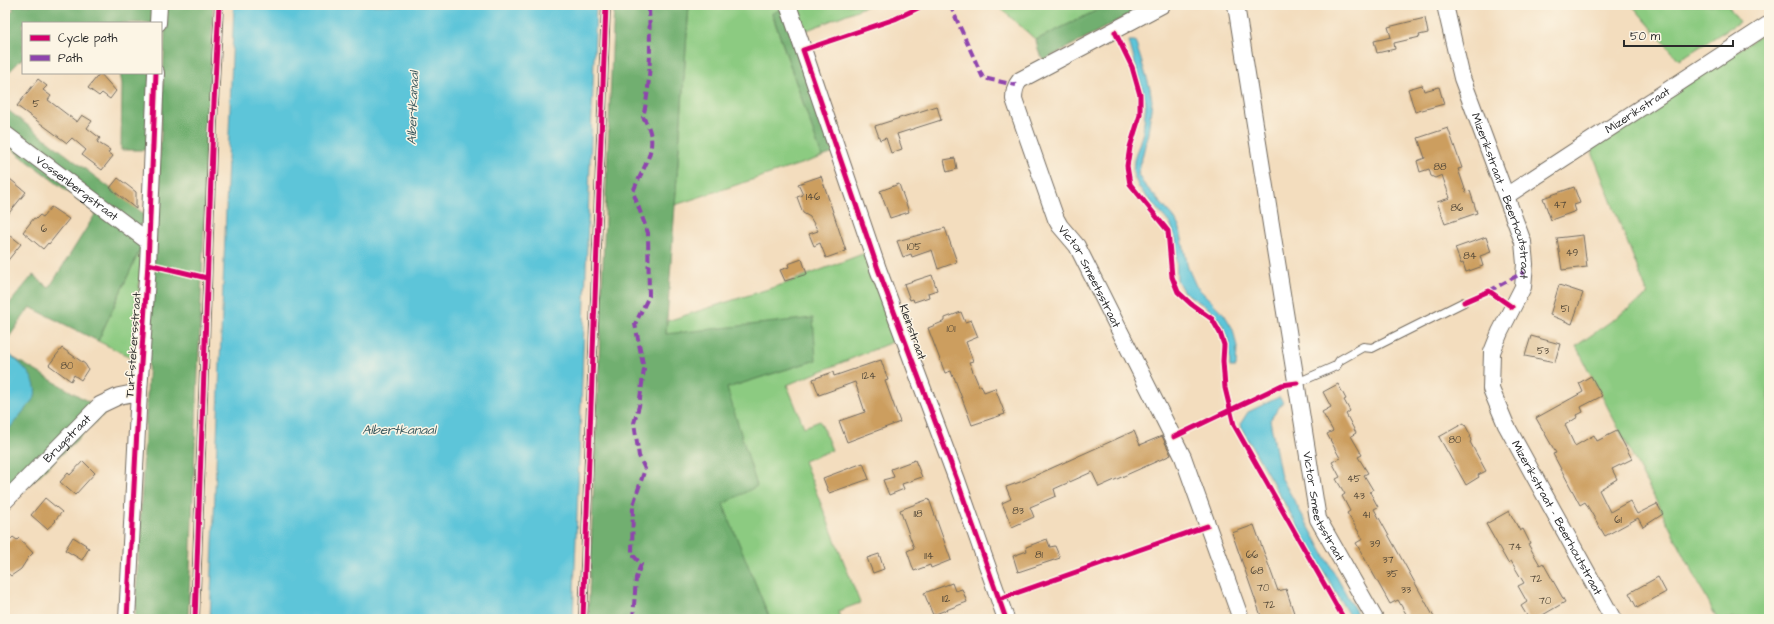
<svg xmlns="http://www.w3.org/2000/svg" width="1774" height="624" font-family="'Architects Daughter',sans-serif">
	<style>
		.green { fill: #8ccb81; stroke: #5c7b56 }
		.forest { fill: #71af6f; stroke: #4e6d4d }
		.water { fill: #5dc5d9; stroke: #447882 }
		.building { fill: #cc9e5f }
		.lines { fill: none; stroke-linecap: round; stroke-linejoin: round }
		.service-casing { stroke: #71695e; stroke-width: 10 }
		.minor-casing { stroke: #71695e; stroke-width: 18 }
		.service { stroke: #fff; stroke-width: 8 }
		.minor { stroke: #fff; stroke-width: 16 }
		.quiet { stroke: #8e44ad; stroke-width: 4; stroke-dasharray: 8 4; stroke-linecap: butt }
		.cycleway-casing { stroke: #fcf5e5; stroke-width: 8 }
		.cycleway { stroke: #d6006c; stroke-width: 5 }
		.labels { text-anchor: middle; stroke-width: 3; stroke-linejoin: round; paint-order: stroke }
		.number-label { font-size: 10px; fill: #534838 }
		.street-label { font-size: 12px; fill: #2b2b2b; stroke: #fcf5e5 }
		.water-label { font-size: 13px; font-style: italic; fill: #3a595f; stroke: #fcf5e5 }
	</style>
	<rect width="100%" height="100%" fill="#fcf5e5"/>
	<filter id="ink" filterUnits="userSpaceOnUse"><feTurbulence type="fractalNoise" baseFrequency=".025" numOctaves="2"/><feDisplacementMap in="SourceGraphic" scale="8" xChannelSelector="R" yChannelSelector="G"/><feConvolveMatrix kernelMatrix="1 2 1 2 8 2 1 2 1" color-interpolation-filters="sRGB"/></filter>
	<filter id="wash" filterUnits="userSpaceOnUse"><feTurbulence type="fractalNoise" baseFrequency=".012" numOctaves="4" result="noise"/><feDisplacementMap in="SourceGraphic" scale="16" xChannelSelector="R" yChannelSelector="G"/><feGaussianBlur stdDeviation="0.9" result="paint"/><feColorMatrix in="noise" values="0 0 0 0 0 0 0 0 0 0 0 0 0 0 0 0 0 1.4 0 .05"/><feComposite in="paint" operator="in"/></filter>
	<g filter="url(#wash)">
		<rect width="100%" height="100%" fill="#f3ddbe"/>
		<!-- green -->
		<path class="green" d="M689 5H781L782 9 772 14 822 157 675 205Z
			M796 5H869L805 31Z
			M997 5H1108L1036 40Z
			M1632 5H1728L1739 22 1679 60Z
			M1769 30V619H1717L1576 346 1648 295 1590 147Z
			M142 245 134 359 98 341Z
			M865 253 897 340 787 385 804 427 820 421 832 450 804 461 860 603 838 611 840 619H770L722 504 727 388 816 360 666 334 667 321 784 284Z"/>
		<!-- forest -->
		<path class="forest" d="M9 5H154L153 23H68L63 20 60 23H23V58L5 76V20L14 9Z
			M166 5H213L188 619H135L161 135Z
			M614 5H689L666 334 813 318 816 360 727 388 757 486 723 504 770 619H588Z
			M1108 5H1147L1044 60 1038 50 1036 40Z
			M782 9 834 153 822 157 772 13Z
			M120 73H151L149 150H121L122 84Z
			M5 108 144 214 142 245 98 341 30 307 5 343V309L33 275 49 288 96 213 5 144Z
			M5 353 106 412 5 508Z"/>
		<!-- water -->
		<path class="water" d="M234 5H596L573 619H210Z
			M1129 41H1135L1150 88 1152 101 1148 133 1138 174 1143 183 1175 219 1180 229 1188 268 1196 286 1224 314 1233 329 1237 347 1236 367H1230L1229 343 1223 325 1212 311 1183 291 1177 280 1176 241 1171 225 1139 188 1133 173 1134 160 1143 132 1146 103Z
			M5 351C19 362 39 377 35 397L5 434Z
			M1279 397 1283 402 1270 420 1281 477 1360 619H1351L1242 429 1241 423 1248 412Z"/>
		<g id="blocks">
			<!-- building -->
			<path class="building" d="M1425 18 1428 33 1419 35 1420 37 1394 43 1395 49 1377 53 1374 41 1391 37 1388 27Z
				M100 73 116 91 110 99 102 93 99 96 88 88Z
				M38 79 47 86 43 90 51 96 48 100 77 122 82 115 92 121 87 128 100 138 97 142 110 150 108 153 113 156 102 170 82 155 86 150 72 138 67 143 17 106Z
				M1422 85 1424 91 1439 87 1444 104 1415 112 1408 89Z
				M937 106 941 120 897 134 902 149 891 153 886 138 880 140 875 126Z
				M1448 128 1462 168 1458 169 1466 192 1470 191 1477 213 1445 224 1437 202 1450 198 1442 175 1435 178 1431 176 1429 169 1420 172 1417 161 1425 158 1418 138Z
				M955 158 957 169 947 172 944 160Z
				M5 175 26 192 5 218Z
				M821 176 846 251 826 258 820 243 814 246 809 234 818 231 810 217 803 213 797 197 803 195 798 184Z
				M118 178 136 192V209L110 188Z
				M899 184 909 212 890 218 880 191Z
				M1574 187 1580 203 1574 205 1576 211 1551 220 1543 198Z
				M51 207 69 219 49 244 48 243 43 249 23 232 34 218 36 219 40 215 43 217Z
				M945 228 957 262 938 269 932 250 912 257 911 254 903 257 897 241Z
				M5 231 21 244 5 264Z
				M1583 235 1587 267 1562 270 1557 238Z
				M1486 237 1491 252 1480 256 1483 266 1466 272 1463 263 1461 264 1455 248Z
				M802 259 807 274 785 281 780 270 789 267 788 264Z
				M932 275 937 290 928 293 929 297 914 302 913 299 910 300 904 284Z
				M1559 285 1583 293 1572 324 1550 315Z
				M961 312 965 322 971 320 978 337 966 342 973 361 969 362 979 386 981 385 984 392 995 388 1005 414 972 425 954 377H953L951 371 945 373 928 328 945 321V318Z
				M1531 336 1560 344 1555 362 1525 356Z
				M62 348 85 364 88 369 81 380 74 375 71 381 49 365Z
				M881 360 888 380 885 381 900 422 847 442 839 421 865 412 855 382 819 395 813 379 833 372 834 376Z
				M1591 376 1602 396 1581 407 1583 412 1577 415 1578 417 1565 425 1575 446 1594 435 1597 441 1617 431 1632 459 1612 469 1617 479 1599 490 1610 512 1630 501 1637 514 1657 504 1663 514 1643 527 1638 518 1605 536 1585 502 1580 505 1553 454 1556 453 1536 418 1583 392 1579 383Z
				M1338 384 1346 399 1344 400 1350 411 1346 414 1356 433 1351 436 1362 455 1358 457 1368 473 1364 475 1373 490 1370 492 1378 507 1374 509 1435 619H1409L1398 600 1390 604 1356 543 1363 539 1347 513 1350 511 1342 496 1345 494 1336 479 1340 477 1332 462 1340 458 1327 434 1333 431 1322 412 1331 407 1323 392Z
				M1464 423 1471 436 1470 437 1471 441 1470 442 1486 471 1478 475 1479 477 1466 485 1439 437Z
				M1134 431 1140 445 1162 436 1171 455 1099 487 1092 472 1054 489 1056 496 1030 507 1034 517 1012 527 1002 503 1011 499 1006 487 1023 481Z
				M915 460 922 477 902 484 904 489 889 495 883 480 894 477 891 469Z
				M83 461 95 473 75 495 60 482 68 473 70 475Z
				M863 463 869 479 829 493 823 478Z
				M45 498 62 512 55 520 56 521 47 529 31 515Z
				M929 499 951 560 931 568 930 565 914 571 907 551 914 548 900 510Z
				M1509 511 1520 531 1523 529 1530 543 1528 544 1540 565 1543 563 1565 602 1536 619H1529L1521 606 1527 602 1518 586 1524 583 1511 561 1508 563 1486 524Z
				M1254 525 1278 591 1286 589 1296 619H1262L1232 533Z
				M13 537 17 540 19 538 33 553 28 558 21 569 11 576 5 571V545Z
				M73 537 86 545 85 546 89 548 82 560 65 550Z
				M1047 539 1050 547 1055 546 1060 558 1018 572 1013 556 1027 551 1026 547Z
				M879 554 884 569 873 573 867 558Z
				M1658 577 1666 592 1637 608 1629 593Z
				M952 583 955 591 962 589 967 602 933 615 924 593Z"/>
		</g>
	</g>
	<g filter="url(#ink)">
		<use href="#blocks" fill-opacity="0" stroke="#71695e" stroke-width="1"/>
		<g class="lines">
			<!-- service casing -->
			<g class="service-casing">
				<path id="service" d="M1297 383 1336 366 1340 360 1363 347 1372 348 1464 302
					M195 619 213 122 219 5
					M583 619 606 5"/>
			</g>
			<!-- minor casing -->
			<g class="minor-casing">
				<g id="minor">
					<path d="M788 5 878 269 957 480 1006 619"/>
					<path id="s1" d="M1162 5 1020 80C1015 86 1014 91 1014 99L1056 219 1060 226 1077 246 1183 457 1241 619"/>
					<path id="s2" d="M1236 5 1318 519 1375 619"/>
					<path id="s3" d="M1445 5 1462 78 1523 242 1525 264 1523 287 1500 332 1492 352 1491 389 1506 425 1613 619"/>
					<path d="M158 23 159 5"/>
					<path id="s4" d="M5 134 149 242"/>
					<path id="s5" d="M1506 196 1769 24"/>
					<path id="s6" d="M5 501 100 405 119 396 139 392"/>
					<path d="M127 619 139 392 148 264 156 73"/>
				</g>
			</g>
			<!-- service -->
			<use href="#service" class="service"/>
			<!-- minor -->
			<use href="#minor" class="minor"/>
			<!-- quiet -->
			<path class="quiet" d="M950 5 983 78 1016 85
				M1489 291 1524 272
				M633 619 636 578 641 564 632 554 633 505 645 469 639 456 634 423 639 406 644 369 635 324 649 296 648 233 633 192C644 164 662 146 643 117 652 80 650 43 649 5"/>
			<!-- cycleway casing -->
			<g class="cycleway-casing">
				<path id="cycleway" d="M920 5 918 8 895 19 803 50 878 269 957 480 1006 619
					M1115 32 1132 67 1140 95V115L1130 147 1127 166 1130 184 1168 231 1172 277 1178 292 1191 304 1212 319 1220 333 1224 345 1223 361 1225 388 1234 425 1344 619
					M148 264 207 278
					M1464 302 1489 291 1512 307
					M1174 437 1282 385 1297 383
					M999 599 1207 526
					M127 619 139 392 148 264 156 73
					M195 619 213 122 219 5
					M583 619 606 5"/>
			</g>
			<!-- cycleway -->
			<use href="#cycleway" class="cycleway"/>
		</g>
	</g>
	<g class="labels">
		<!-- number labels -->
		<g class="number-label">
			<text x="36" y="107">5</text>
			<text x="1440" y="170">88</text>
			<text x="813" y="200">146</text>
			<text x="1560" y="208">47</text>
			<text x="1457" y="211">86</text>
			<text x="44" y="232">6</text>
			<text x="914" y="250">105</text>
			<text x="1572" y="256">49</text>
			<text x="1470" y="259">84</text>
			<text x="1565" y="312">51</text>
			<text x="951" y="332">101</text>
			<text x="1543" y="354">53</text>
			<text x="67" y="369">80</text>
			<text x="869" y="379">124</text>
			<text x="1455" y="443">80</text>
			<text x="1354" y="482">45</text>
			<text x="1359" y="499">43</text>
			<text x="1018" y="514">83</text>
			<text x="918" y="517">118</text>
			<text x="1366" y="518">41</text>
			<text x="1618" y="523">61</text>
			<text x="1375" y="547">39</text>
			<text x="1515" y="550">74</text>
			<text x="1039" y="558">81</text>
			<text x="1252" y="558">66</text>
			<text x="929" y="559">114</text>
			<text x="1388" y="563">37</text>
			<text x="1257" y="574">68</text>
			<text x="1392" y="577">35</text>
			<text x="1536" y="582">72</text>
			<text x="1263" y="591">70</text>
			<text x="1406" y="593">33</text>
			<text x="946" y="602">112</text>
			<text x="1545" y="604">70</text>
			<text x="1269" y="608">72</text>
		</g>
		<!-- street labels -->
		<g class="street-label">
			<text dy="4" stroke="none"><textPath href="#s5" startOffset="157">Mizerikstraat</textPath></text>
			<text dy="4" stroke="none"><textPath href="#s4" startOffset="90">Vossenbergstraat</textPath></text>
			<text dy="4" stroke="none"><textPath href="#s3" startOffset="200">Mizerikstraat - Beerhoutstraat</textPath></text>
			<text dy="4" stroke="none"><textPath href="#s1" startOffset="375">Victor Smeetsstraat</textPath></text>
			<text transform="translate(913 332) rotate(70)" y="4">Kleinstraat</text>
			<text transform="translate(133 345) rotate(-86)" y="4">Turfstekersstraat</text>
			<text dy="4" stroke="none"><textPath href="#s6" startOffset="88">Brugstraat</textPath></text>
			<text dy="4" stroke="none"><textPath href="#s2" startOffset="510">Victor Smeetsstraat</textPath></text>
			<text dy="4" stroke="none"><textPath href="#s3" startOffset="549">Mizerikstraat - Beerhoutstraat</textPath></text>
		</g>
		<!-- water labels -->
		<g class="water-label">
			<text transform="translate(412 108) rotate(-88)" y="5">Albertkanaal</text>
			<text x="399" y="434">Albertkanaal</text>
		</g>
	</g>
	<!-- margin -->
	<rect width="1774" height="624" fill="none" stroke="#fcf5e5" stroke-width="20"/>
	<!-- legend -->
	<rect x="22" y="22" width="140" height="52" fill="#fcf5e5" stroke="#a8a49b"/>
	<rect x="30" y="35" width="20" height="6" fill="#d6006c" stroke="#a8a49b"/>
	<text x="58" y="42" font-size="12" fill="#2b2b2b">Cycle path</text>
	<rect x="30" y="55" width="20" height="6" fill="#8e44ad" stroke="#a8a49b"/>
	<text x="58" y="62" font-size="12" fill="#2b2b2b">Path</text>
	<!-- scale -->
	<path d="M1624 40v6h109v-6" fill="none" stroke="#2b2b2b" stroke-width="2"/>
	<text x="1630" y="40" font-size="12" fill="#2b2b2b" stroke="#fcf5e5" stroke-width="3" paint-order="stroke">50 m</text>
</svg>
